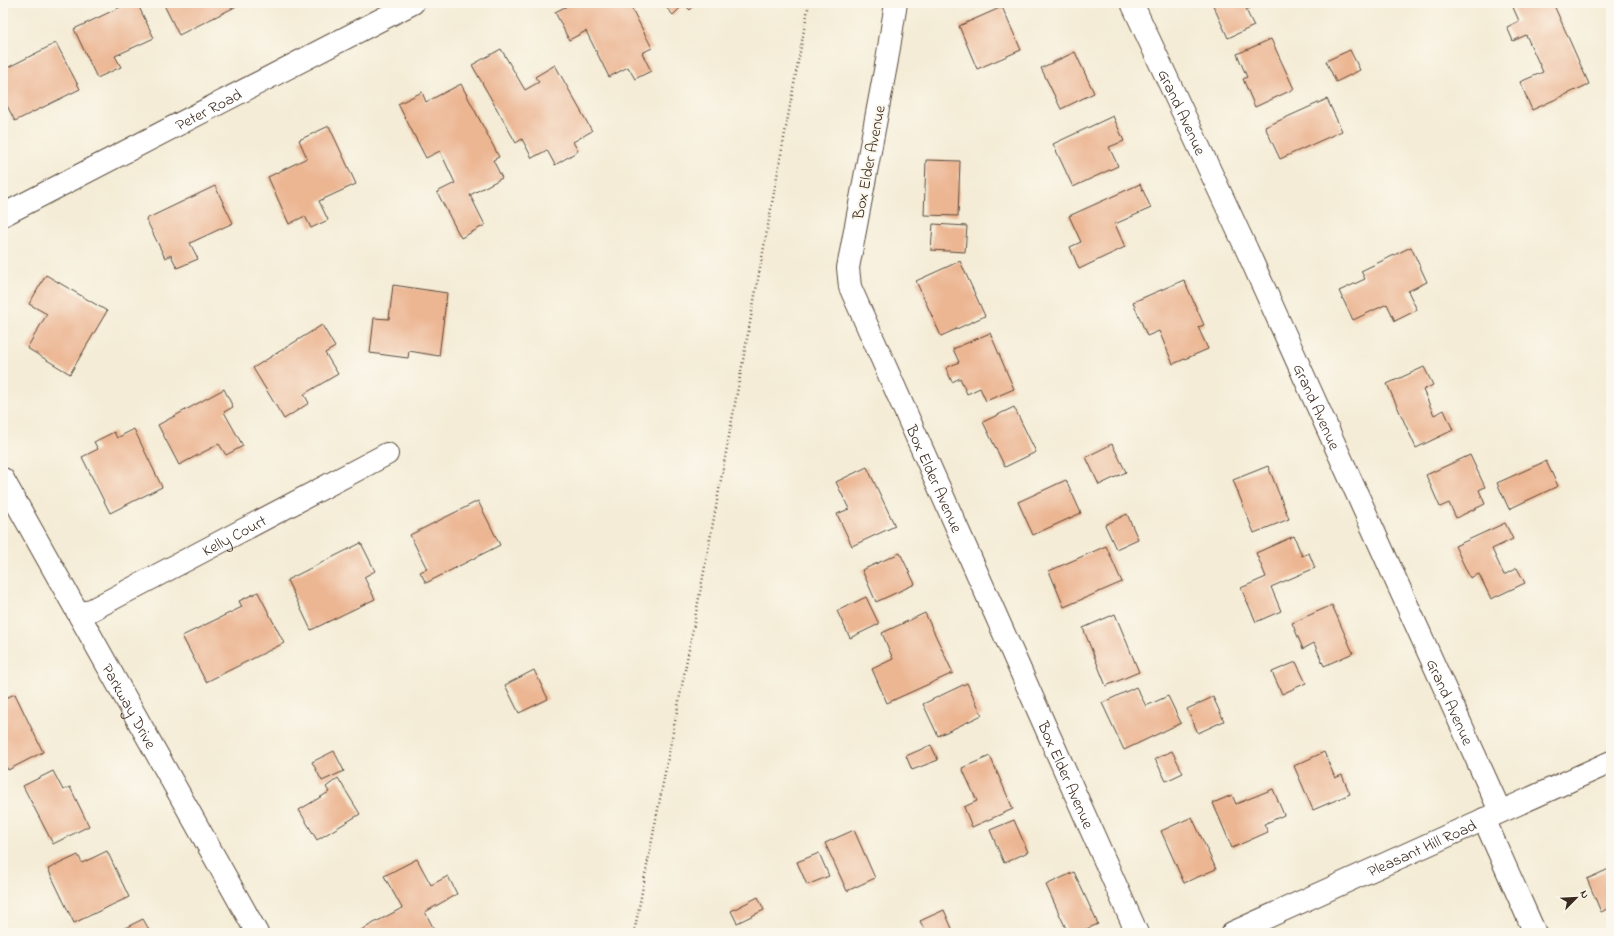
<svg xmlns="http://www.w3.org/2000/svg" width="1614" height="936" font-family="'Indie Flower',sans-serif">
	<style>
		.building { fill: #ecb693 }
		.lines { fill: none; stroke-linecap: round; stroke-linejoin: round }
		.minor-casing { stroke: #57473a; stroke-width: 24 }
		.path { stroke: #57473a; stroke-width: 2.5; stroke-dasharray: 1 3; stroke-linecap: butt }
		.minor { stroke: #fff; stroke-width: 22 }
		.labels { text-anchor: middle; stroke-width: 4; stroke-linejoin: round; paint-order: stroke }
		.street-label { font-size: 16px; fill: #3b2a1e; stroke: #fbf7ec }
	</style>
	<rect width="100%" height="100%" fill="#fbf7ec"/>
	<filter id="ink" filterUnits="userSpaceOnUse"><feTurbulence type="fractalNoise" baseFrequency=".025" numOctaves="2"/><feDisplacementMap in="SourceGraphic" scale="8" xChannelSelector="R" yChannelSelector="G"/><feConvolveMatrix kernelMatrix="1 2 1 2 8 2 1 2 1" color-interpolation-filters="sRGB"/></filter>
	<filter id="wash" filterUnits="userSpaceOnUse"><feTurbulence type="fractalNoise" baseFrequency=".012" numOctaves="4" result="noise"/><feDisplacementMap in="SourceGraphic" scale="16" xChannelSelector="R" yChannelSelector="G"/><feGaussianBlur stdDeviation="0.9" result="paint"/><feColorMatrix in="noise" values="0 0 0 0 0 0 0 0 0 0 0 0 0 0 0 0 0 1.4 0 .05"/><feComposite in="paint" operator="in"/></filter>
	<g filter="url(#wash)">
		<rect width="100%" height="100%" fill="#f4ecd6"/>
		<g id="blocks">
			<!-- building -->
			<path class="building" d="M129 3H137L154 38 115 56 121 67 97 78 74 29Z
				M163 3H243L179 35Z
				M573 3H629L652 48 642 53 651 71 635 79 628 67 609 77 586 31 569 40 555 12Z
				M662 3H697L690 10 684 4 673 15Z
				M1212 3H1260L1246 10 1254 26 1228 38Z
				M1516 3H1553L1589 84 1532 110 1520 82 1543 72 1526 35 1513 41 1507 27 1519 21 1512 5Z
				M1002 7 1021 50 977 69 959 26Z
				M1271 39 1294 89 1255 107 1243 79 1247 77 1237 54Z
				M56 43 80 89 15 121 3 98V70Z
				M501 49 525 90 539 82 535 77 555 65 592 131 573 142 578 151 555 165 547 150 532 158 522 139 516 143 472 65Z
				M1350 50 1360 70 1336 82 1326 61Z
				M1075 52 1094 93 1061 109 1041 68Z
				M461 84 499 157 493 160 502 178 470 195 485 225 461 238 437 192 455 183 440 151 426 158 398 104 422 92 426 102Z
				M1327 99 1342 131 1280 159 1265 127Z
				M1113 116 1124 141 1109 147 1118 166 1073 187 1053 144Z
				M329 126 356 184 319 201 328 220 311 228 305 216 289 224 268 177 307 158 299 140Z
				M926 160 960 161 958 216 924 215Z
				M1140 184 1151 208 1115 224 1125 247 1079 269 1070 247 1081 242 1069 216Z
				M215 186 233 223 190 243 198 259 177 268 171 255 165 258 146 219Z
				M933 224 967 226 965 252 931 250Z
				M1411 247 1427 282 1408 291 1417 310 1395 321 1387 304 1353 320 1339 291 1365 279 1361 271Z
				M960 261 985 316 941 336 916 281Z
				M46 275 107 311 70 374 27 348 47 314 29 304Z
				M1184 280 1204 325 1198 327 1208 349 1173 364 1159 331 1147 336 1133 302Z
				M393 285 447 293 439 356 409 351 408 358 370 353 374 318 389 319Z
				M322 325 335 347 325 353 338 374 304 394 309 403 284 419 253 368Z
				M990 333 1014 389 986 401 980 388 967 394 960 378 952 382 946 368 959 362 953 349Z
				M1424 367 1433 385 1423 390 1434 415 1444 410 1453 430 1416 448 1387 384Z
				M224 389 233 407 224 412 243 446 226 455 219 444 179 465 158 425Z
				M1014 407 1036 452 1005 467 983 422Z
				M134 429 162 487 110 513 82 457 98 449 94 442 114 432 117 438Z
				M1112 444 1126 472 1099 485 1086 457Z
				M1470 455 1485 487 1479 490 1485 504 1456 518 1449 503 1440 507 1426 475Z
				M1546 461 1558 486 1509 509 1497 483Z
				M1268 466 1289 519 1254 533 1233 480Z
				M867 467 895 526 852 546 837 514 849 509 836 482Z
				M1066 480 1081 513 1033 535 1018 502Z
				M478 501 500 545 426 583 420 572 427 569 410 535Z
				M1127 514 1138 539 1116 549 1105 525Z
				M1505 523 1513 539 1492 549 1504 575 1517 568 1525 583 1491 599 1479 574 1470 578 1455 546Z
				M1294 536 1302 556 1309 553 1315 568 1271 587 1281 611 1256 622 1241 588 1266 577 1256 553Z
				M361 543 375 571 364 577 375 599 311 630 287 580Z
				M1106 546 1122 582 1064 607 1049 571Z
				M900 553 915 584 876 602 862 570Z
				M258 592 284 643 206 682 182 636 242 607 239 601Z
				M866 597 879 624 850 638 837 611Z
				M1332 605 1353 653 1324 666 1314 643 1303 649 1292 623Z
				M925 613 953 673 887 703 872 669 893 659 882 633Z
				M1115 614 1139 672 1106 686 1083 628Z
				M1296 662 1306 683 1282 694 1272 672Z
				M534 670 548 699 519 713 505 685Z
				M967 683 982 715 938 736 923 704Z
				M1136 687 1146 706 1168 696 1181 723 1124 750 1102 703Z
				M15 694 43 752 8 770 3 760V699Z
				M1213 697 1224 721 1198 733 1187 709Z
				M931 745 938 760 912 770 906 756Z
				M334 751 344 771 322 781 312 762Z
				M1172 751 1183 773 1166 781 1155 759Z
				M1324 752 1335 778 1342 775 1350 794 1313 810 1294 766Z
				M990 756 1013 809 972 827 964 807 977 801 962 768Z
				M53 771 63 790 70 787 89 826 53 844 23 786Z
				M338 778 360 814 317 840 299 810 329 792 326 787Z
				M1273 789 1284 815 1264 824 1268 832 1232 848 1213 803 1232 795 1236 804Z
				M1192 817 1216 869 1184 883 1161 831Z
				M1014 820 1028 852 1004 863 990 830Z
				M854 830 875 878 847 891 825 843Z
				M107 851 129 897 74 923 48 869 78 855 82 863Z
				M819 853 829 876 807 885 797 862Z
				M417 859 431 885 448 876 457 894 425 912 436 933H363L361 930 402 908 384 876Z
				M1611 868V907L1601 912 1587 879Z
				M1074 872 1098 924 1077 933H1068L1046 885Z
				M758 897 764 910 737 923 731 911Z
				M944 910 954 933H926L920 921Z
				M143 919 151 933H115Z"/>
		</g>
	</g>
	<g filter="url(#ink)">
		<use href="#blocks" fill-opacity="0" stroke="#57473a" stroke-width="1"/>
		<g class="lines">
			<!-- minor casing -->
			<g class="minor-casing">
				<g id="minor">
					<path id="s1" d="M896 3 887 60 848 268 850 287 1137 933"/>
					<path id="s2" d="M1132 3 1246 248 1500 811"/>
					<path id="s3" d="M3 215 413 3"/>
					<path id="s4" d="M3 479 257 933"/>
					<path id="s5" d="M80 616 387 454"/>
					<path d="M1484 819 1535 933"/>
					<path id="s6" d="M1232 933 1611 762"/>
				</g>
			</g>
			<!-- path -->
			<path class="path" d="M634 933 703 577 809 3"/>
			<!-- minor -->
			<use href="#minor" class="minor"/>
		</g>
	</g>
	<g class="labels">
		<!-- street labels -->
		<g class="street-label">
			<text dy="6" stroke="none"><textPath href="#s3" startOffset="231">Peter Road</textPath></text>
			<text dy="6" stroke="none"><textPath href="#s2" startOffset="120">Grand Avenue</textPath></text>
			<text transform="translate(868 162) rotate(-79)" y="6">Box Elder Avenue</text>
			<text dy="6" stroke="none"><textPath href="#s2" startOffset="444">Grand Avenue</textPath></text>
			<text dy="6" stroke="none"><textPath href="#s1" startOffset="498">Box Elder Avenue</textPath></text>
			<text dy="6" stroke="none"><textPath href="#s5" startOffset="174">Kelly Court</textPath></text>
			<text dy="6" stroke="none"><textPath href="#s2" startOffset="768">Grand Avenue</textPath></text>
			<text dy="6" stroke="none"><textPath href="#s4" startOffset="260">Parkway Drive</textPath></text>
			<text dy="6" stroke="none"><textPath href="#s1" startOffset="822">Box Elder Avenue</textPath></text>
			<text dy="6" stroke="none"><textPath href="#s6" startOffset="208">Pleasant Hill Road</textPath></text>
		</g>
	</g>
	<!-- margin -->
	<rect width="1614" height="936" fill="none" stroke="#fbf7ec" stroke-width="16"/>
	<!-- north arrow -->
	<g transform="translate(1576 898) rotate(66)" stroke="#fbf7ec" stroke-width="3" paint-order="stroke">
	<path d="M0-3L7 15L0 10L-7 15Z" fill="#3b2a1e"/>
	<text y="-6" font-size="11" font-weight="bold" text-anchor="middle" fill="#3b2a1e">N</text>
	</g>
</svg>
